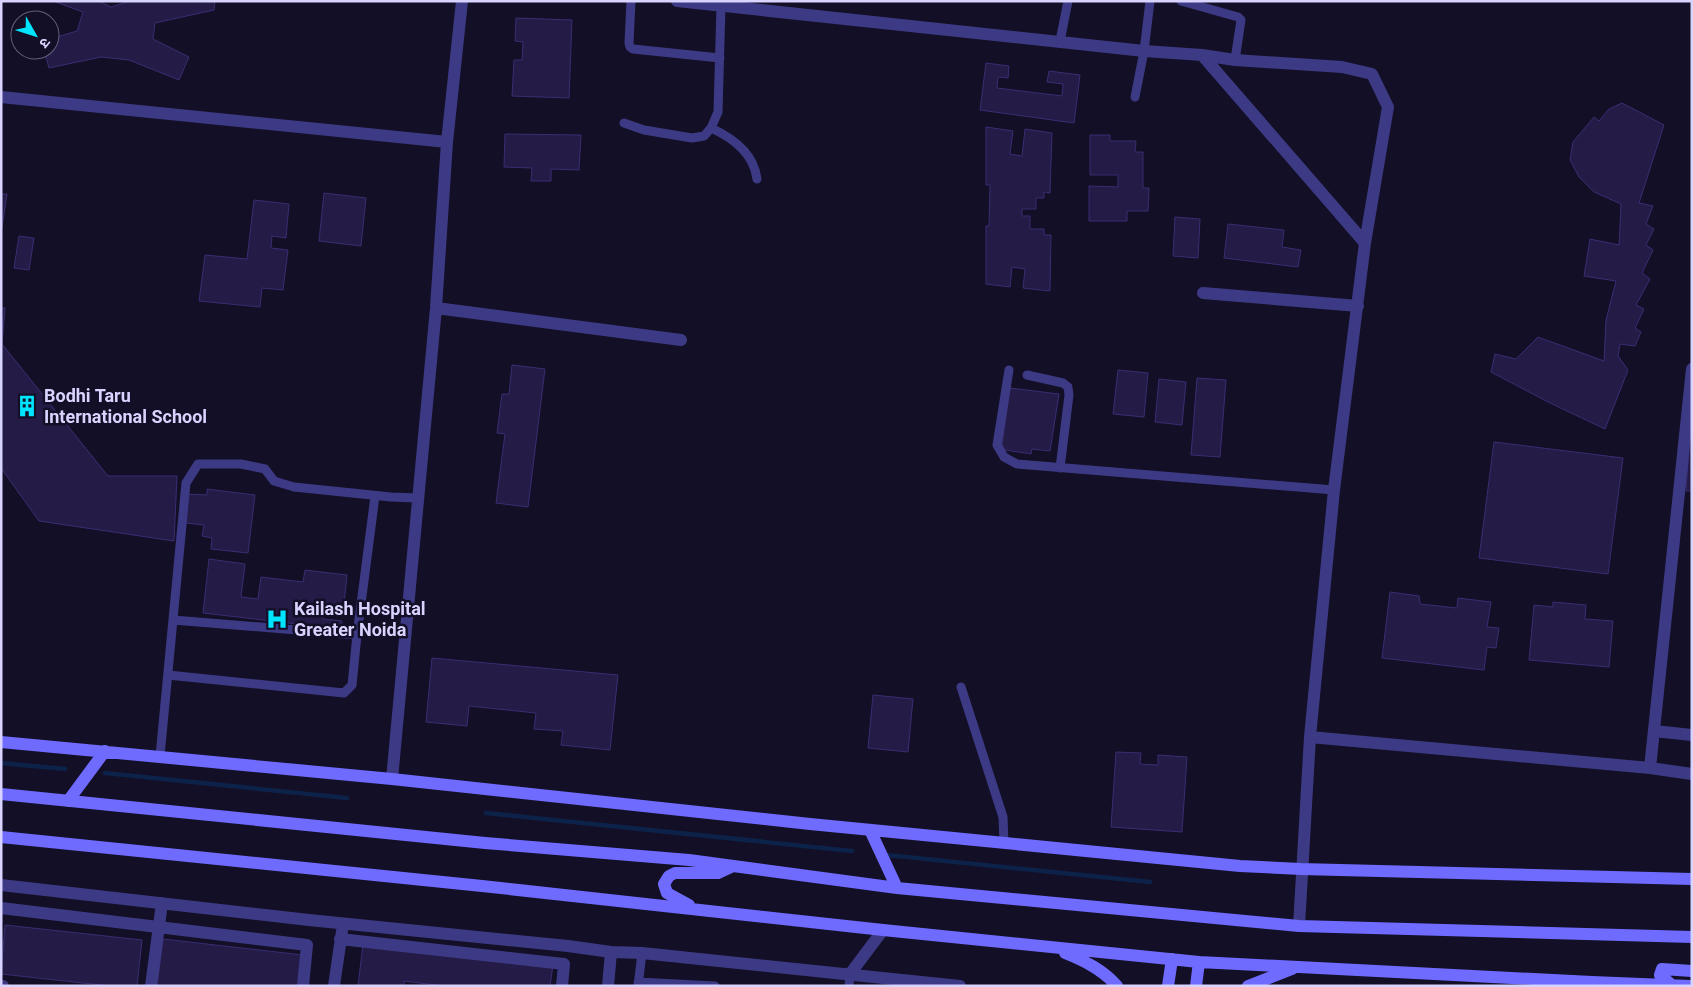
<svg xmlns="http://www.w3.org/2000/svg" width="1693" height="987" font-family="Roboto,'Noto Sans Devanagari',sans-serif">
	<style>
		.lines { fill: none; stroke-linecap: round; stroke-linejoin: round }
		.stream { stroke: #0c2248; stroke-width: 4.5 }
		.building { fill: #241b47; stroke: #3b2d73 }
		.lane { stroke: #3d3a85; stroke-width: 9 }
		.street { stroke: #3d3a85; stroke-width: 12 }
		.secondary { stroke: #6f6bff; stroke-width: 12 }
		.labels { text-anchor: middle; stroke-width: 5; stroke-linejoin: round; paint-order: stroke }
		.poi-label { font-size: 18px; font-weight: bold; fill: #d9d4ff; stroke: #130f26; text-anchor: start }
	</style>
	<rect width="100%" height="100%" fill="#130f26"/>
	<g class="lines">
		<!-- stream -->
		<path class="stream" d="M1 763 65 769
			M105 773 347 798
			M486 813 852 851
			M887 855 1150 882"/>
	</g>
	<!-- building -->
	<path class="building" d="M53 1H99L111 7 130 1H215L214 10 155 23 153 39 189 57 179 80 129 60 101 57 49 68 44 50H50V39L77 31 83 12Z
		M516 18 572 20 569 98 512 96 514 60H522L523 42 515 41Z
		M986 63 1009 66 1008 78 998 77 997 88 1062 96 1063 84 1047 82 1049 71 1080 75 1074 123 980 110Z
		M1622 103 1664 125 1639 203 1653 206 1646 224 1654 229 1646 245 1653 250 1642 273 1650 279 1636 305 1644 309 1635 328 1641 332 1635 346 1620 344 1618 356 1628 370 1605 429 1548 402 1491 372 1495 354 1516 359 1538 337 1604 361 1606 320 1616 281 1584 276 1590 239 1619 245 1621 204 1594 192 1579 177 1570 160 1573 142 1594 117 1599 121 1609 109Z
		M986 127 1013 131 1010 154 1022 156 1025 129 1052 133 1050 193 1044 192V198H1036V209H1022V216H1030V229H1044V235H1051L1050 291 1023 288 1025 269 1012 267 1010 287 986 284V226H989L990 185H986Z
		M505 134 581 135 579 170 551 169V181H531L532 168 504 167Z
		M1090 135H1110V141H1136L1135 152H1143V188H1149L1148 211H1127V221H1089V186L1118 187V175H1090Z
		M324 193 366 198 361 246 319 241Z
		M1 194H7L1 234Z
		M254 200 289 204 286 238 272 236 271 248 288 250 283 290 262 288 260 307 199 301 205 255 247 259Z
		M1175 217 1200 219 1198 258 1173 256Z
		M1228 224 1284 230 1282 247 1301 250 1298 267 1224 258Z
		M19 236 34 238 29 270 14 268Z
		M1 308H5L2 344 108 476H177L174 541 39 521 1 468Z
		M512 365 545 369 528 507 496 503 505 434 497 433 502 394H509Z
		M1118 370 1148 373 1144 417 1113 414Z
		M1197 378 1226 380 1220 457 1191 455Z
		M1159 379 1186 382 1182 425 1155 422Z
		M1010 388 1059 394 1050 451 1032 449 1031 454 1005 450 1002 445Z
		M1692 405V491H1686Z
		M1494 442 1623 458 1608 574 1479 558Z
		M207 489 255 495 248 553 211 549 212 538 202 536 204 525 186 523 188 494 207 495Z
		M209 559 245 564 241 597 258 599 261 577 303 582 305 570 347 575 344 605 325 603 323 619 342 621 341 629 203 613Z
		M1390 592 1419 596 1420 604 1457 608 1458 598 1491 602 1487 627 1499 628 1496 648 1487 647 1484 670 1382 658Z
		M1553 602 1586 605 1585 619 1613 621 1609 667 1529 660 1534 605 1553 607Z
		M432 658 618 675 610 750 561 745 563 731 534 729 536 713 469 706 467 726 426 722Z
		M873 695 913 699 908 752 868 748Z
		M1116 752 1141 753 1140 764 1158 765V755L1187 757 1182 832 1111 827Z
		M5 925 142 940 137 986H110L1 974Z
		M163 939 303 955 300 986H157Z
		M363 944 553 965 550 986H443L404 981V986H358Z"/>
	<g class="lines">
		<!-- lane -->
		<path class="lane" d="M631 1 629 43 630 47 633 49 720 58
			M1181 1 1238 17 1241 20 1235 60
			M1060 41 1068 1
			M1135 97 1144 51 1150 1
			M624 123 644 130 692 138 704 136 711 128 718 112 721 6
			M711 128C733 138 754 154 757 179
			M1009 370 997 445 1004 457 1017 464 1334 490
			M1027 375 1063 383 1068 387 1069 395 1060 468
			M173 620 357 635 375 496
			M168 675 344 693 352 685 357 635
			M961 687 1003 817 1004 843
			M160 756 186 483 198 464H241L265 469 274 481 294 487 391 497 417 498
			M638 982 715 986
			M638 986 642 953
			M849 986 850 974"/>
		<!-- street -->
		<path class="street" d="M677 1 1144 51 1202 55 1235 60 1342 67 1372 74 1388 107 1365 243 1334 490 1310 737 1299 926
			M1202 55 1365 243
			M1 97 447 142
			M1203 293 1358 306
			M436 308 681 340
			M1654 731 1692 735
			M1310 737 1650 768 1692 774
			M1650 768 1692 369
			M392 779 436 308 447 142 462 1
			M1 885 309 920 568 946 611 952 642 953 960 986
			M1 908 307 945 303 986
			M340 939 564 964 562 986
			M850 974 883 930
			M1 986H3
			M151 986 162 903
			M334 986 342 931
			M608 986 611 952"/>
		<!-- secondary -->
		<path class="secondary" d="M1 742 392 779 810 824 1240 866 1301 869 1692 879
			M1 794 485 843 689 860 897 888 1299 926 1692 937
			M68 801 105 751
			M870 830 897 888
			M1 837 482 886 883 930 1199 962 1592 982 1690 986
			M689 905 667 893 664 884 669 876 675 873H718L733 866
			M1065 953C1085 961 1103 970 1117 986
			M1672 985 1660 975 1662 969 1692 971
			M1168 986 1172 959
			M1196 986 1199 962
			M1248 986 1292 969"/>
	</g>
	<!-- icons -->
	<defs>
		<g id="building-bare" transform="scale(1.725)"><path d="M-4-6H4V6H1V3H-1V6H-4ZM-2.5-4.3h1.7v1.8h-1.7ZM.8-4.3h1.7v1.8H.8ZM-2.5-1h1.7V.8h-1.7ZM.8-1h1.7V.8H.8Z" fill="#00e5ff" stroke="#130f26" stroke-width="2.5" paint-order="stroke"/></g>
		<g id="hospital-bare" transform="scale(1.725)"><path d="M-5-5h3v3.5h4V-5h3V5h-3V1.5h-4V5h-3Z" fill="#00e5ff" stroke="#130f26" stroke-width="2.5" paint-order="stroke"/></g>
	</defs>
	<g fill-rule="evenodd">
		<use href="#building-bare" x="27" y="406"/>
		<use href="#hospital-bare" x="277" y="619"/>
	</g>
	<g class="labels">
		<!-- poi labels -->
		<g class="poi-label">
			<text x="44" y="402">Bodhi Taru<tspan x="44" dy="21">International School</tspan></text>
			<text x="294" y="615">Kailash Hospital<tspan x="294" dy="21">Greater Noida</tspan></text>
		</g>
	</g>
	<!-- border -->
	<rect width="1693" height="987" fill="none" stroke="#d9d4ff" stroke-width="5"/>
	<!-- north arrow -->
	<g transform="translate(35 35) rotate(129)"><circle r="24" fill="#130f26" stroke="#625e7d"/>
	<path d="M0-4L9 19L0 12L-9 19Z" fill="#00e5ff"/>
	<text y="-8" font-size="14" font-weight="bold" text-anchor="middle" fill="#d9d4ff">उ</text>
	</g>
</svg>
